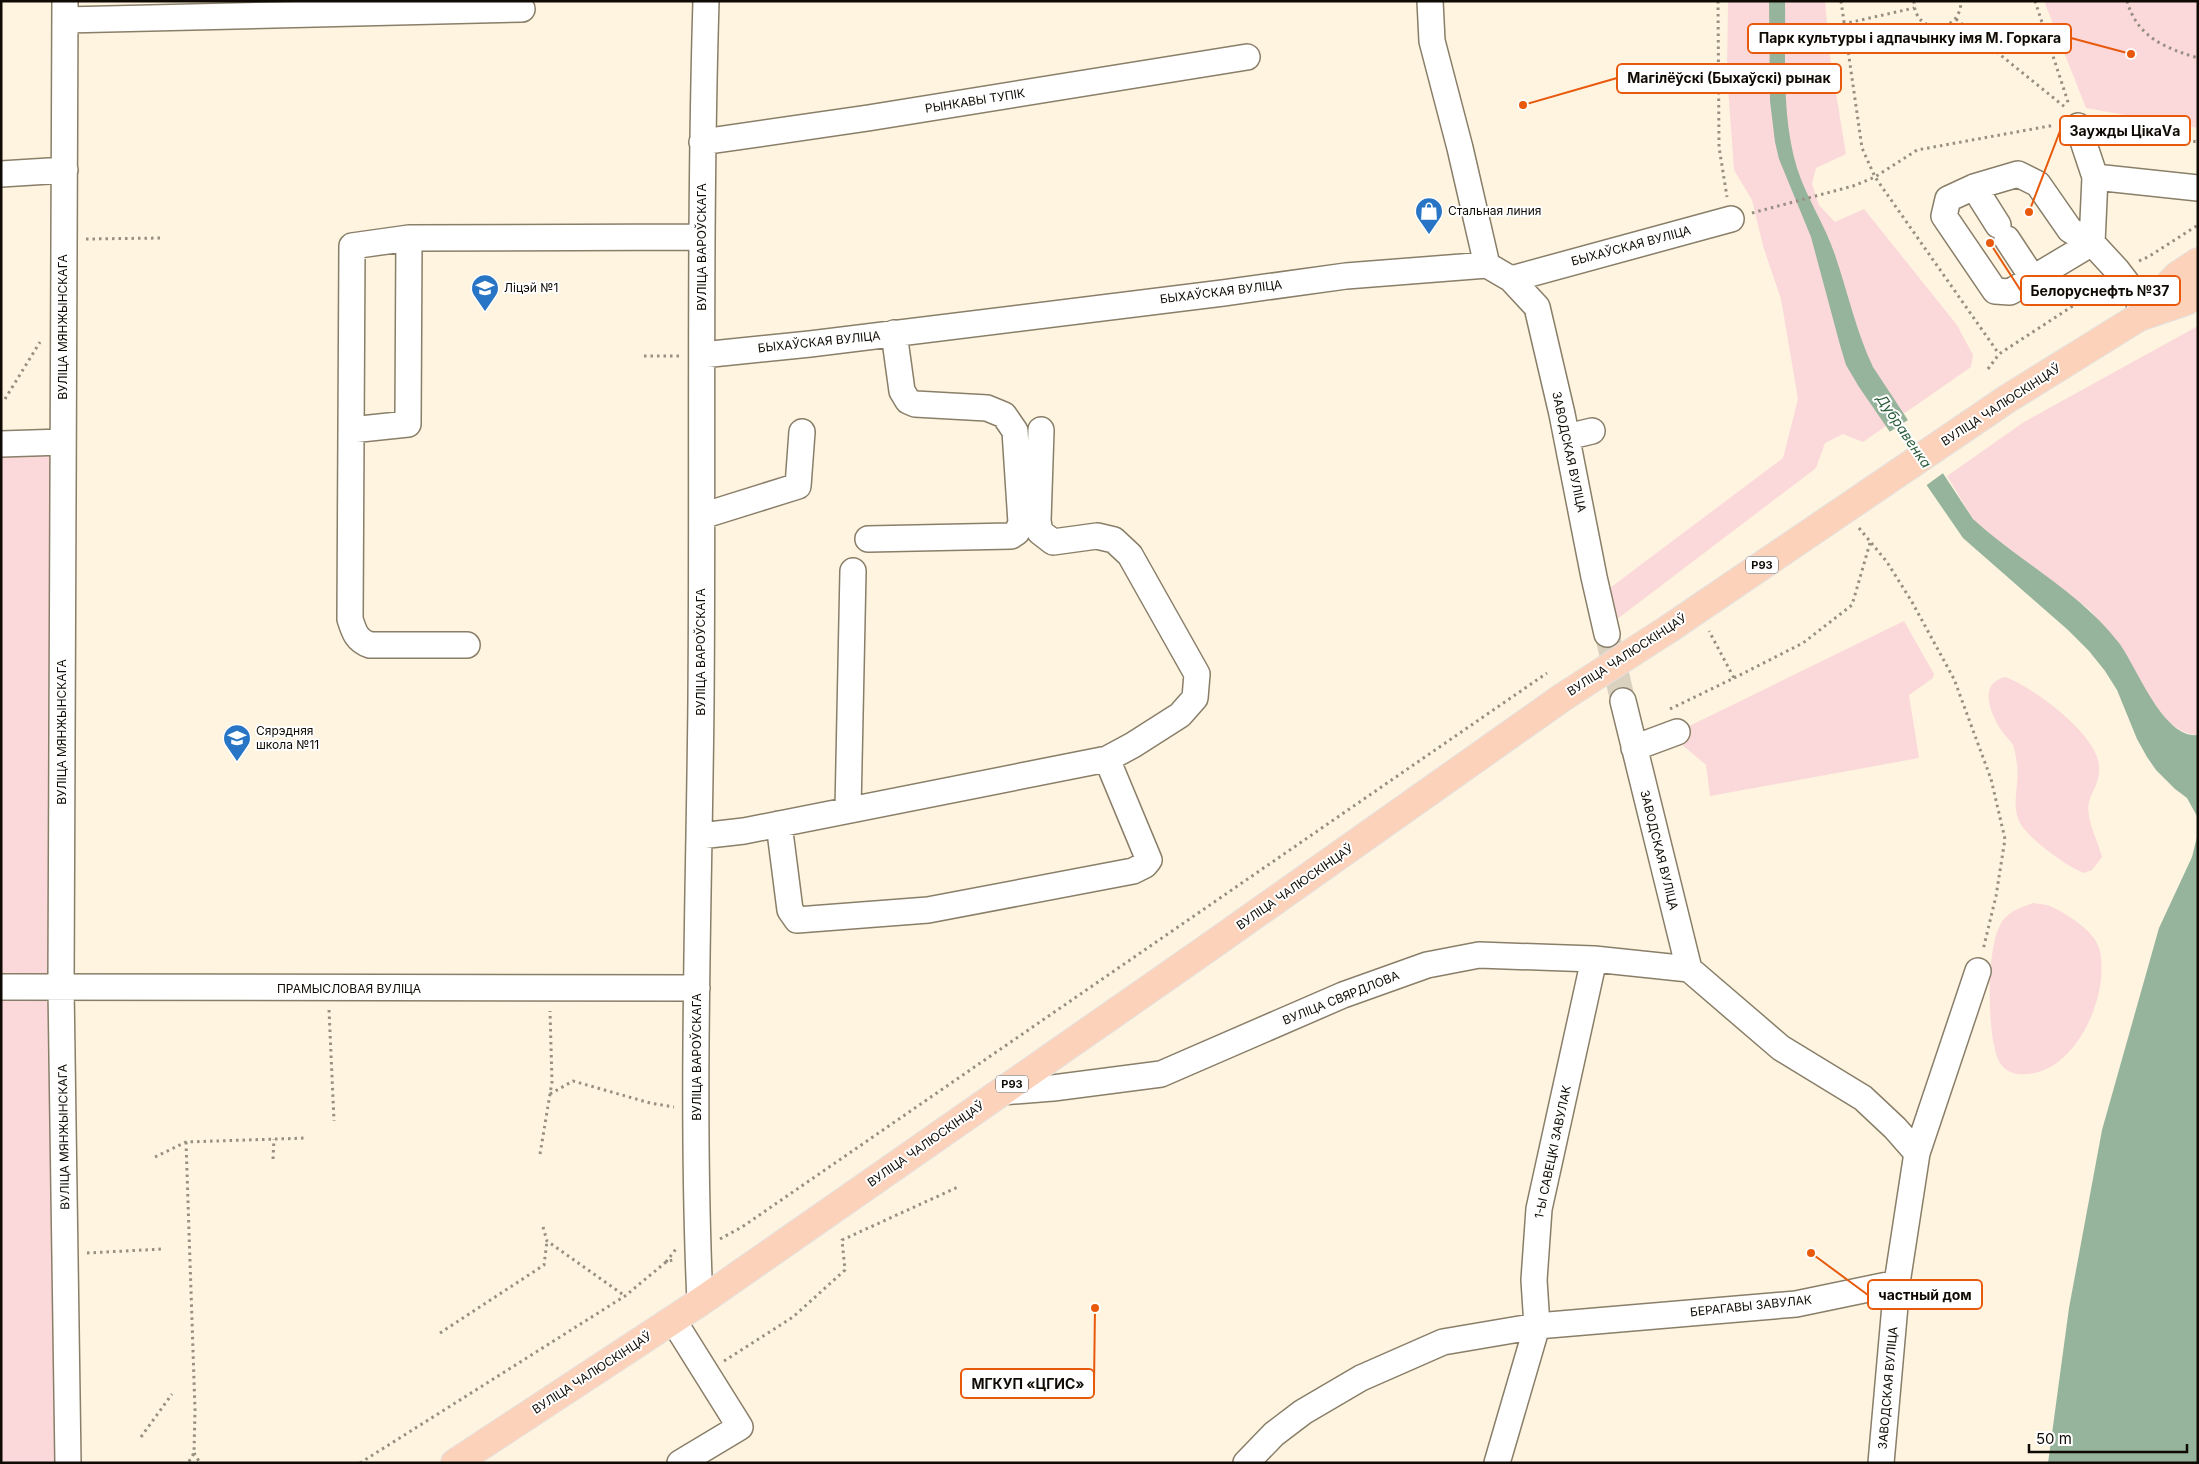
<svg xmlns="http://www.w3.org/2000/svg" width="2199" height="1464" font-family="Inter,sans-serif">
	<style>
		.green { fill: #fbd9da }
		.water { fill: #96b49c }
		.pier { fill: #fef4e0 }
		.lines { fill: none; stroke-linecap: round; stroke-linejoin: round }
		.minor-tunnel { stroke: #dad1bf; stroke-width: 25; stroke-dasharray: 25 12; stroke-linecap: butt }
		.minor-casing { stroke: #897e68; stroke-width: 28 }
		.major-casing { stroke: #e2e2e1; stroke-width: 30 }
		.path { stroke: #979082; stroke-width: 3; stroke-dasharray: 2.5 4; stroke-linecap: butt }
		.minor { stroke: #fff; stroke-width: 25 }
		.major { stroke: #fdd2ba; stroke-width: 28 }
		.major-bridge-casing { stroke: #e2e2e1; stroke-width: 30; stroke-linecap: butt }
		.major-bridge { stroke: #fdd2ba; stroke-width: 28 }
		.labels { text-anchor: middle; stroke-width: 4; stroke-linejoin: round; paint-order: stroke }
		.shield { fill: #fff; stroke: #57544f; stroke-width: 1 }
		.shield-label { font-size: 11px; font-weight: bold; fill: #0f0b04 }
		.street-label { font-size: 12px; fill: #0f0b04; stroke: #fff }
		.poi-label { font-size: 12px; fill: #0f0b04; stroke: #fff; text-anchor: start }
		.water-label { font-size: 14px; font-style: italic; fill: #2a5b38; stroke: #fff }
		.leader { fill: none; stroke: #e8590c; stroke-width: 2 }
		.callout-dot { fill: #e8590c; stroke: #fff; stroke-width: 2 }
		.callout { fill: #fff; stroke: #e8590c; stroke-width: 2 }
		.callout-label { font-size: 14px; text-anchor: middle; font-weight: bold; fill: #0f0b04 }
	</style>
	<rect width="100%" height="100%" fill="#fef4e0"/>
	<!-- green -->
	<path class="green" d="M1728 1H1825L1830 57 1846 154 1816 168 1812 184 1819 205 1835 222 1864 209 1957 325 1973 355 1971 367 1863 442 1843 434 1825 443 1816 468 1616 620 1610 588 1783 458 1798 399 1781 299 1763 246 1752 200 1734 170 1727 73Z
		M2044 1H2198V128L2086 108Z
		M2198 326V735C2185 735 2176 727 2166 720L2091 611 1992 536 1973 519 1947 476 2024 422Z
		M1 454H51L60 1463H1Z
		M1904 621 1934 674 1933 678 1909 695 1919 758 1710 796 1706 765 1680 743 1677 732Z
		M2005 677C2032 686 2098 735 2099 766 2100 783 2093 788 2089 802 2085 818 2098 841 2102 857L2092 870 2084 873C2067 867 2026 837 2019 821 2011 802 2020 783 2017 764 2016 758 2015 750 2013 745 2010 740 2004 735 2001 730 1990 712 1978 684 2005 677Z
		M2033 903C2039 904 2046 904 2052 907 2066 913 2095 932 2099 948 2112 994 2074 1080 2018 1074 2009 1073 2001 1067 1998 1059 1987 1035 1985 940 2004 919 2012 910 2022 907 2033 903Z"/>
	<!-- water -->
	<path class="water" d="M1769 1H1785C1786 56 1781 115 1797 168 1807 199 1825 225 1835 255 1848 293 1856 331 1873 367L1973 519C2020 562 2080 592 2119 643 2137 667 2163 739 2198 735V818L2187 798 2175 789 2156 770 2147 757 2137 739 2117 690 2105 671 2089 651 2068 630 1963 538 1859 387 1846 365 1840 345 1811 237 1779 159 1775 142 1770 101Z
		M2198 833V1463H2048L2069 1308 2102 1130 2159 928 2192 857Z"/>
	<!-- pier -->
	<path class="pier" d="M1911 418 1946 471 1924 487 1888 433Z"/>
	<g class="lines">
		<!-- minor-tunnel -->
		<path class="minor-tunnel" d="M1607 634 1623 701"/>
		<!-- minor casing -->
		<g class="minor-casing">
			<path id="minor" d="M65 1 61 987 68 1463
				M1430 1 1432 41 1460 148 1487 265
				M65 20 522 9
				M2078 126 2095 177 2092 243
				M702 142 868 118 1247 57
				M1 174 65 170
				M2095 177 2198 188
				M1974 187 1948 199 1944 216 1995 291 2010 292 2092 243
				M1998 225 1974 187 2018 174 2038 184 2070 230 2092 243 2117 270 2140 300 2139 317
				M2007 239 2032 277
				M1511 279 1731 219
				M702 355 810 344 1223 293 1346 276 1487 265 1511 279 1537 307 1562 414 1594 577 1607 634
				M351 430 408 424 409 238
				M1567 437 1592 431
				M1 444 63 442
				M702 516 798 486 802 432
				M868 539 1011 536 1017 532 1021 523 1015 431 1004 415 987 408 915 404 908 401 902 391 894 333
				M467 645H370C357 641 354 632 350 619L352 246 409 238 702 237
				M1623 701 1689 969
				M1634 748 1677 732
				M848 810 853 571
				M779 824 790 910 797 920 928 910 1133 871 1145 865 1149 860 1107 759
				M700 836 744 831 1107 759 1133 745 1180 715 1195 698 1197 674 1130 555 1114 540 1097 536 1053 542 1040 532 1038 521 1041 430
				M1 987 697 988
				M1001 1092 1053 1088 1161 1074 1343 995 1427 965 1479 955 1594 959 1689 969
				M1917 1153 1978 971
				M700 1302C691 1102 699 901 701 701 703 468 699 234 706 1
				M673 1320 740 1427 680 1463
				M1246 1463 1274 1434 1303 1412 1361 1378 1443 1342 1537 1326 1796 1304 1897 1283 1917 1153 1895 1128 1863 1098 1781 1048 1689 969
				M1497 1463 1537 1326 1534 1280 1539 1209 1594 959
				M1881 1463 1897 1283"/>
		</g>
		<!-- major casing -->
		<g class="major-casing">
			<path id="major" d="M2140 315 2177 276 2198 262
				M1670 628 2007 399 2139 317 2186 301 2198 293
				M455 1463 700 1302 1205 950 1563 697"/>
		</g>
		<!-- path -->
		<path class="path" d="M1718 1 1719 147 1727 197
			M1841 1 1862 148 1875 177 1999 354
			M1914 1C1914 36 1961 35 1961 1
			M2035 1 2069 105
			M2127 1C2137 37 2165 48 2198 58
			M1956 19 2066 108
			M1843 24 1914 8
			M2103 129 2198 142
			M1752 213 1853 186 1875 177 1917 150 2055 125
			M86 239 161 238
			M2139 261 2148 257 2198 225
			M644 356H681
			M1988 369 1999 354 2082 300 2100 285
			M5 399 40 342
			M1859 528 1887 562 1912 602 1954 679 1991 779 2005 839 1996 896 1983 950
			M1734 678 1803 643 1852 605 1870 543
			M1670 709 1734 678 1709 631
			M329 1010 334 1121
			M550 1094 573 1081 650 1103 674 1107
			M186 1142 195 1410 194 1453 188 1463
			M540 1154 552 1082 550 1011
			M155 1157 186 1142 307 1138
			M273 1159 274 1139
			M543 1227 547 1241 625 1296
			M720 1239 742 1227 1547 673
			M87 1253 162 1249
			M666 1262 676 1249
			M440 1333 544 1265 547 1241
			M724 1361 793 1317 845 1270 842 1240 958 1187
			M141 1437 172 1394
			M194 1453 200 1463
			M360 1463 625 1296 666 1262 676 1259"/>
		<!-- minor -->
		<use href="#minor" class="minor"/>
		<!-- major -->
		<use href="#major" class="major"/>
		<!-- major-bridge casing -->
		<g class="major-bridge-casing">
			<path id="major-bridge" d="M1563 697 1670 628"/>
		</g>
		<!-- major-bridge -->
		<use href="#major-bridge" class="major-bridge"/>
	</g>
	<!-- icons -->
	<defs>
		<g id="shop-pin" transform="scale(1.4375)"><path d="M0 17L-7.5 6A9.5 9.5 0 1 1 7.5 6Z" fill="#2875c5" stroke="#fff"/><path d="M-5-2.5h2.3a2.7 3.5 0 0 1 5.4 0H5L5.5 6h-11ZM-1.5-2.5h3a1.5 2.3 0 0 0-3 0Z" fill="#fff"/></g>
		<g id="school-pin" transform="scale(1.4375)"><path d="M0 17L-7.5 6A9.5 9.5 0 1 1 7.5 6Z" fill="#2875c5" stroke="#fff"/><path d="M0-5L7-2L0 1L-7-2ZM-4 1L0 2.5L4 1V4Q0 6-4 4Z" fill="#fff"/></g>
	</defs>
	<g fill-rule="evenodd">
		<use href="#shop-pin" x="1429" y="211"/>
		<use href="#school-pin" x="485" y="288"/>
		<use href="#school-pin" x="237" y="738"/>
	</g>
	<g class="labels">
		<!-- shield labels -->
		<g class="shield">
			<rect x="1746" y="556.5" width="32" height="17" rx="4"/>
			<rect x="996" y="1075.5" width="32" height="17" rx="4"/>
		</g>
		<g class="shield-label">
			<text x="1762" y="569">Р93</text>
			<text x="1012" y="1088">Р93</text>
		</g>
		<!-- street labels -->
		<g class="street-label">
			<text transform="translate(975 101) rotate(-9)" y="4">РЫНКАВЫ ТУПІК</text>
			<text transform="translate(1631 246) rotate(-15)" y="4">БЫХАЎСКАЯ ВУЛІЦА</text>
			<text transform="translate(702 247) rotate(-90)" y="4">ВУЛІЦА ВАРОЎСКАГА</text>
			<text transform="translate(1221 292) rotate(-7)" y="4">БЫХАЎСКАЯ ВУЛІЦА</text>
			<text transform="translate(63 327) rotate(-90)" y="4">ВУЛІЦА МЯНЖЫНСКАГА</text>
			<text transform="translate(819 342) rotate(-6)" y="4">БЫХАЎСКАЯ ВУЛІЦА</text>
			<text transform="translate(2001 405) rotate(-33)" y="4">ВУЛІЦА ЧАЛЮСКІНЦАЎ</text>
			<text transform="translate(1569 452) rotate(78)" y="4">ЗАВОДСКАЯ ВУЛІЦА</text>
			<text transform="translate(701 652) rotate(-90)" y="4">ВУЛІЦА ВАРОЎСКАГА</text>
			<text transform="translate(1627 655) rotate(-33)" y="4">ВУЛІЦА ЧАЛЮСКІНЦАЎ</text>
			<text transform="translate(62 732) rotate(-90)" y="4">ВУЛІЦА МЯНЖЫНСКАГА</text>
			<text transform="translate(1659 850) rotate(76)" y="4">ЗАВОДСКАЯ ВУЛІЦА</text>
			<text transform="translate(1295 887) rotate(-35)" y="4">ВУЛІЦА ЧАЛЮСКІНЦАЎ</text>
			<text x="349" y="993">ПРАМЫСЛОВАЯ ВУЛІЦА</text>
			<text transform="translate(1341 998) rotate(-22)" y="4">ВУЛІЦА СВЯРДЛОВА</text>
			<text transform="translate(697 1057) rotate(-90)" y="4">ВУЛІЦА ВАРОЎСКАГА</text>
			<text transform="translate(64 1137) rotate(-91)" y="4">ВУЛІЦА МЯНЖЫНСКАГА</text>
			<text transform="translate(926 1144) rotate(-35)" y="4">ВУЛІЦА ЧАЛЮСКІНЦАЎ</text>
			<text transform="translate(1553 1152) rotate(-78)" y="4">1-Ы САВЕЦКІ ЗАВУЛАК</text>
			<text transform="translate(1751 1306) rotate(-6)" y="4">БЕРАГАВЫ ЗАВУЛАК</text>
			<text transform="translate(592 1373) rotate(-33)" y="4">ВУЛІЦА ЧАЛЮСКІНЦАЎ</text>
			<text transform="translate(1888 1388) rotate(-85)" y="4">ЗАВОДСКАЯ ВУЛІЦА</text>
		</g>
		<!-- poi labels -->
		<g class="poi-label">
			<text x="1448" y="215">Стальная линия</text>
			<text x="504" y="292">Ліцэй №1</text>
			<text x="256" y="735">Сярэдняя<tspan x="256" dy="14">школа №11</tspan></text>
		</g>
		<!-- water labels -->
		<g class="water-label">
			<text transform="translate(1904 431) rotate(56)" y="5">Дубравенка</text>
		</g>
	</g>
	<!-- callouts -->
	<path class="leader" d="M2131 54L2071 38M1523 105L1617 78M2029 212L2060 131M1990 243L2021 291M1811 1253L1868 1295M1095 1308L1094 1384"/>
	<g class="callout-dot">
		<circle cx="2131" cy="54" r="5"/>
		<circle cx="1523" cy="105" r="5"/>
		<circle cx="2029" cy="212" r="5"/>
		<circle cx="1990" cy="243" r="5"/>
		<circle cx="1811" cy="1253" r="5"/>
		<circle cx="1095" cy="1308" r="5"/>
	</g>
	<g class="callout">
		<rect x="1748" y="24" width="323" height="29" rx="5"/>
		<rect x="1617" y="64" width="224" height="29" rx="5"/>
		<rect x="2060" y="116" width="130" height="29" rx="5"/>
		<rect x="2021" y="276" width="159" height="29" rx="5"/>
		<rect x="1868" y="1280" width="114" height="29" rx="5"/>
		<rect x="961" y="1369" width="133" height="29" rx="5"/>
	</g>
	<g class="callout-label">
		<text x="1910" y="43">Парк культуры і адпачынку імя М. Горкага</text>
		<text x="1729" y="83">Магілёўскі (Быхаўскі) рынак</text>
		<text x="2125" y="136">Заужды ЦікаVа</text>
		<text x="2100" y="296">Белоруснефть №37</text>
		<text x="1925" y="1300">частный дом</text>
		<text x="1028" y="1389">МГКУП «ЦГИС»</text>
	</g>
	<!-- border -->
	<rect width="2199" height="1464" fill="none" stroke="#0f0b04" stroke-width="5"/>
	<!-- scale -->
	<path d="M2029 1444v8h158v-8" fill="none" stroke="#0f0b04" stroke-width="2.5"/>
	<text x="2036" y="1444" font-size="15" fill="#0f0b04" stroke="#ffffff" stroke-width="4" paint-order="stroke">50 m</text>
</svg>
